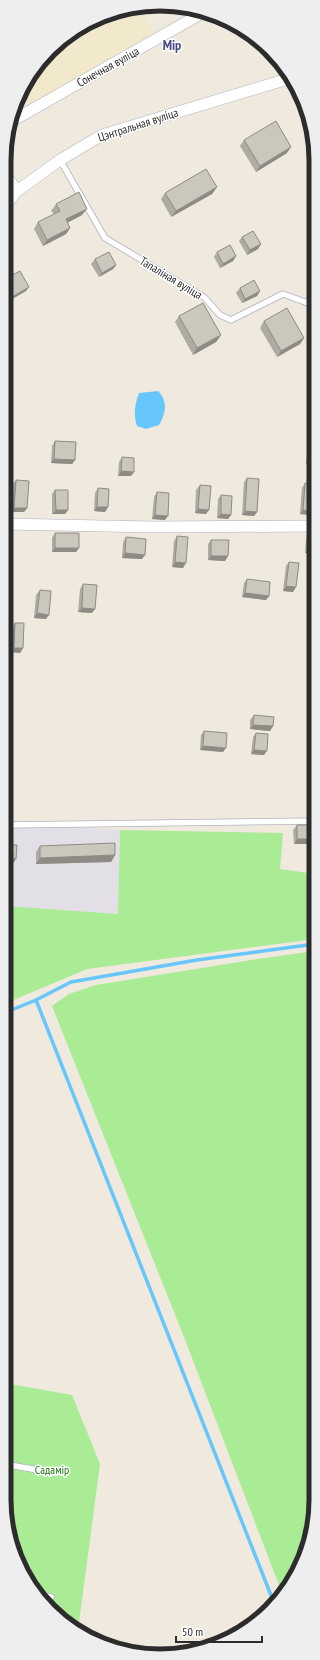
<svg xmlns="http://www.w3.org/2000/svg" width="320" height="1660" font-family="'PT Sans Narrow',sans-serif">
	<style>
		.industrial { fill: #e2dfe7 }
		.education { fill: #f2e9cc }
		.green { fill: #aaeb95 }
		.water { fill: #67c6fb }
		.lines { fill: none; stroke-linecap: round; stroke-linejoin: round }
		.stream { stroke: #67c6fb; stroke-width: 3.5 }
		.lane-casing { stroke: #b1b2c1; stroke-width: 7 }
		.street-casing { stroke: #b1b2c1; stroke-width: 12 }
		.lane { stroke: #fff; stroke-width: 5.5 }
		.street { stroke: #fff; stroke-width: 11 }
		.wall { fill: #aeaba2 }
		.shaded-wall { fill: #8d8b84 }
		.building { fill: #cac7bc; stroke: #8d8b84 }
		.labels { text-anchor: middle; stroke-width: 3; stroke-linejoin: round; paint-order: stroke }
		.street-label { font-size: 12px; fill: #2c2c2c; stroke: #fff }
		.park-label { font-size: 12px; fill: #1e7313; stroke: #fff }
		.quarter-label { font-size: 14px; font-weight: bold; fill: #474c83; stroke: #fff }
		.rim { fill: none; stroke: #2c2c2c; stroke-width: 5 }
	</style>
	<rect width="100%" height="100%" fill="#efe9de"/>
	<!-- industrial -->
	<path class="industrial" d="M5 824 120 830 118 914 5 906Z"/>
	<!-- education -->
	<path class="education" d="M138 8 157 35 16 115 15 112 25 82 65 36 119 9Z"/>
	<!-- green -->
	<path class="green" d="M120 830 283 833 280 869 315 874V939L87 969 4 1004 5 906 118 914Z
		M315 951V1520L295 1578 282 1593 184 1337 52 1006 69 994 96 985 258 959Z
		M4 1383 72 1395 100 1464 78 1630 50 1610 16 1559 4 1500Z"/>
	<!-- water -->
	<path class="water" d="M158 391C168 401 166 413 159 425L146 429 137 426C133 414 135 404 139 393Z"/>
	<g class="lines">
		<!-- stream -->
		<path class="stream" d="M36 1000 274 1603
			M4 1013 36 1000 71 982 197 960 315 944"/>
		<!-- lane casing -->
		<g class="lane-casing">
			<path id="lane" d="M60 160 105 238 204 297 220 315 231 320 283 294 316 306
				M5 825 315 821
				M4 1464 49 1472
				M40 1595 51 1597"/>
		</g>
		<!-- street casing -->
		<g class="street-casing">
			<path id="street" d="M12 121 204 12
				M5 174 17 191
				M5 207 17 191 60 160 102 135 291 78
				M5 524 154 527 315 526"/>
		</g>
		<!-- lane -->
		<use href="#lane" class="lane"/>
		<!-- street -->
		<use href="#street" class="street"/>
	</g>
	<!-- wall -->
	<path class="wall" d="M304 105 306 115 302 107Z
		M244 140 287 153 256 172 240 146Z
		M217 187 212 194 171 217 161 199 165 193Z
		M56 204 82 215 67 223 70 228 66 234 43 246 34 229 38 222 54 214 51 211Z
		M242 237 261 244 258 249 247 255 239 241Z
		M217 252 236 256 233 261 220 268 214 257Z
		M95 259 116 265 113 269 99 277 91 264Z
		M5 279 26 291 5 303Z
		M240 288 260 291 257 296 242 303 236 293Z
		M179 316 221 335 216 342 193 355 175 322Z
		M264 321 304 338 300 344 277 357 260 328Z
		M312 433 315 434V465L306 464 309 438Z
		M55 441 75 460 72 464 51 463 52 446Z
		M122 457 131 476H118L119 462Z
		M247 478 257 512 254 516 242 515 244 482Z
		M16 480 27 508 24 512H11L12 485Z
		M305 483 312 515 300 514 302 488Z
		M200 485 206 514 195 513 196 490Z
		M98 488 108 507 105 512 94 511 95 493Z
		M55 490 68 510 65 514H52V494Z
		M157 492 165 520 152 519 154 497Z
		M221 495 231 515 228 519 217 518 218 499Z
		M55 533 79 548 76 552H52V538Z
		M309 535H315V553H305L306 539Z
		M177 536 183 568 172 567 174 541Z
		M126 537 142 559 122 558 123 542Z
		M211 540 228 556 225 561 208 560V544Z
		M289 562 296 587 293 592 283 591 286 566Z
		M247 579 269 596 266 600 242 597 244 583Z
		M83 584 92 613 78 612 80 589Z
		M40 590 46 619 34 618 36 595Z
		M15 623 23 648 20 653 10 652 12 627Z
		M254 715 273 726 270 731 250 729V720Z
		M204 731 223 752 200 750 201 735Z
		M256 733 264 755 251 754 253 737Z
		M297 825H315L294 844 293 830Z
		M40 846 115 855 111 862 36 864V852Z"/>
	<!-- shaded-wall -->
	<path class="shaded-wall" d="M101 18 100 20 59 43 65 36Z
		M291 147 287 153 256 172 260 166Z
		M217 187 212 194 171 217 176 211Z
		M87 209 82 215 61 226 66 219Z
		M70 228 66 234 43 246 47 240Z
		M261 244 258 249 247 255 250 250Z
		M236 256 233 261 220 268 223 264Z
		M116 265 113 269 99 277 102 273Z
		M29 287 26 291 5 303 7 300Z
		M260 291 257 296 242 303 245 299Z
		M221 335 216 342 193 355 197 348Z
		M304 338 300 344 277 357 281 351Z
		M54 459 75 460 72 464 51 463Z
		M309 459 315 460V465L306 464Z
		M121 471 134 472 131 476H118Z
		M97 507H108L105 512 94 511Z
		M14 508H27L24 512H11Z
		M198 509 209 510 206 514 195 513Z
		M56 510H68L65 514H52Z
		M303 510 315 511 312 515 300 514Z
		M245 511 257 512 254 516 242 515Z
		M221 514 231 515 228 519 217 518Z
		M155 515 168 516 165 520 152 519Z
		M55 548H79L76 552H52Z
		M309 549H315V553H305Z
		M125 553 145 555 142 559 122 558Z
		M211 556H228L225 561 208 560Z
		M175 562 186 563 183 568 172 567Z
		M286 586 296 587 293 592 283 591Z
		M245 593 269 596 266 600 242 597Z
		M82 608 95 609 92 613 78 612Z
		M37 613 49 615 46 619 34 618Z
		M14 648H23L20 653 10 652Z
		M253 725 273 726 270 731 250 729Z
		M203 746 226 748 223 752 200 750Z
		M254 750 267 751 264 755 251 754Z
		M297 839H315V844H294Z
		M115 855 111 862 36 864 40 858Z
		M5 858 16 859 12 865H5Z"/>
	<!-- building -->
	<path class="building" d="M276 121 291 147 260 166 244 140Z
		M206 169 217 187 176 211 165 193Z
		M79 192 87 209 66 219 70 228 47 240 38 222 60 211 56 204Z
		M253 231 261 244 250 250 242 237Z
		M230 245 236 256 223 264 217 252Z
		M109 252 116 265 102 273 95 259Z
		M20 271 29 287 7 300 5 296V279Z
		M254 280 260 291 245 299 240 288Z
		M203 303 221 335 197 348 179 316Z
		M287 308 304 338 281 351 264 321Z
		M312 433 315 434V460L309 459Z
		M55 441 76 442 75 460 54 459Z
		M122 457 134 458V472L121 471Z
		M247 478 259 479 257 512 245 511Z
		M16 480 29 481 27 508H14Z
		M305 483 315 484V511L303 510Z
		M200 485 211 486 209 510 198 509Z
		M98 488 109 489 108 507H97Z
		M55 490H68V510H56Z
		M157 492 169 493 168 516 155 515Z
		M221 495 232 496 231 515 221 514Z
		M55 533H79V548H55Z
		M309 535H315V549H309Z
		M177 536 188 537 186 563 175 562Z
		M126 537 146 539 145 555 125 553Z
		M211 540H229L228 556H211Z
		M289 562 299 563 296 587 286 586Z
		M247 579 270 582 269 596 245 593Z
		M83 584 97 585 95 609 82 608Z
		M40 590 51 591 49 615 37 613Z
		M15 623H24L23 648H14Z
		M254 715 274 717 273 726 253 725Z
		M204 731 227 733 226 748 203 746Z
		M256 733 268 734 267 751 254 750Z
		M297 825H315V839H297Z
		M115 843V855L40 858V846Z
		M5 845H17L16 859 5 858Z"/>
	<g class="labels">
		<!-- street labels -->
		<g class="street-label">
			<text transform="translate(108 67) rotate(-29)" y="4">Сонечная вуліца</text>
			<text transform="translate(138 125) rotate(-18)" y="4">Цэнтральная вуліца</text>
			<text transform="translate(171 278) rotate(31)" y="4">Тапаліная вуліца</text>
		</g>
		<!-- park labels -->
		<g class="park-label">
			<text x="52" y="1474">Садамір</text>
		</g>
		<!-- quarter labels -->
		<g class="quarter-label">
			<text x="172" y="50">Мір</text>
		</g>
	</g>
	<!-- crop -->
	<path d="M0 0H320V1660H0ZM160 11H160A149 149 0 0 1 309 160V1500A149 149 0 0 1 160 1649H160A149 149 0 0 1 11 1500V160A149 149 0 0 1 160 11Z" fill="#eee" fill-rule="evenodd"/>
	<path class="rim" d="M160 11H160A149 149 0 0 1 309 160V1500A149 149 0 0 1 160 1649H160A149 149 0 0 1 11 1500V160A149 149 0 0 1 160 11Z"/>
	<!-- scale -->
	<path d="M176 1636v6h86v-6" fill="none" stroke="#2c2c2c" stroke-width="2"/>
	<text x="182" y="1636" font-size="12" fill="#2c2c2c" stroke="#ffffff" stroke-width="3" paint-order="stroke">50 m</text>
</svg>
